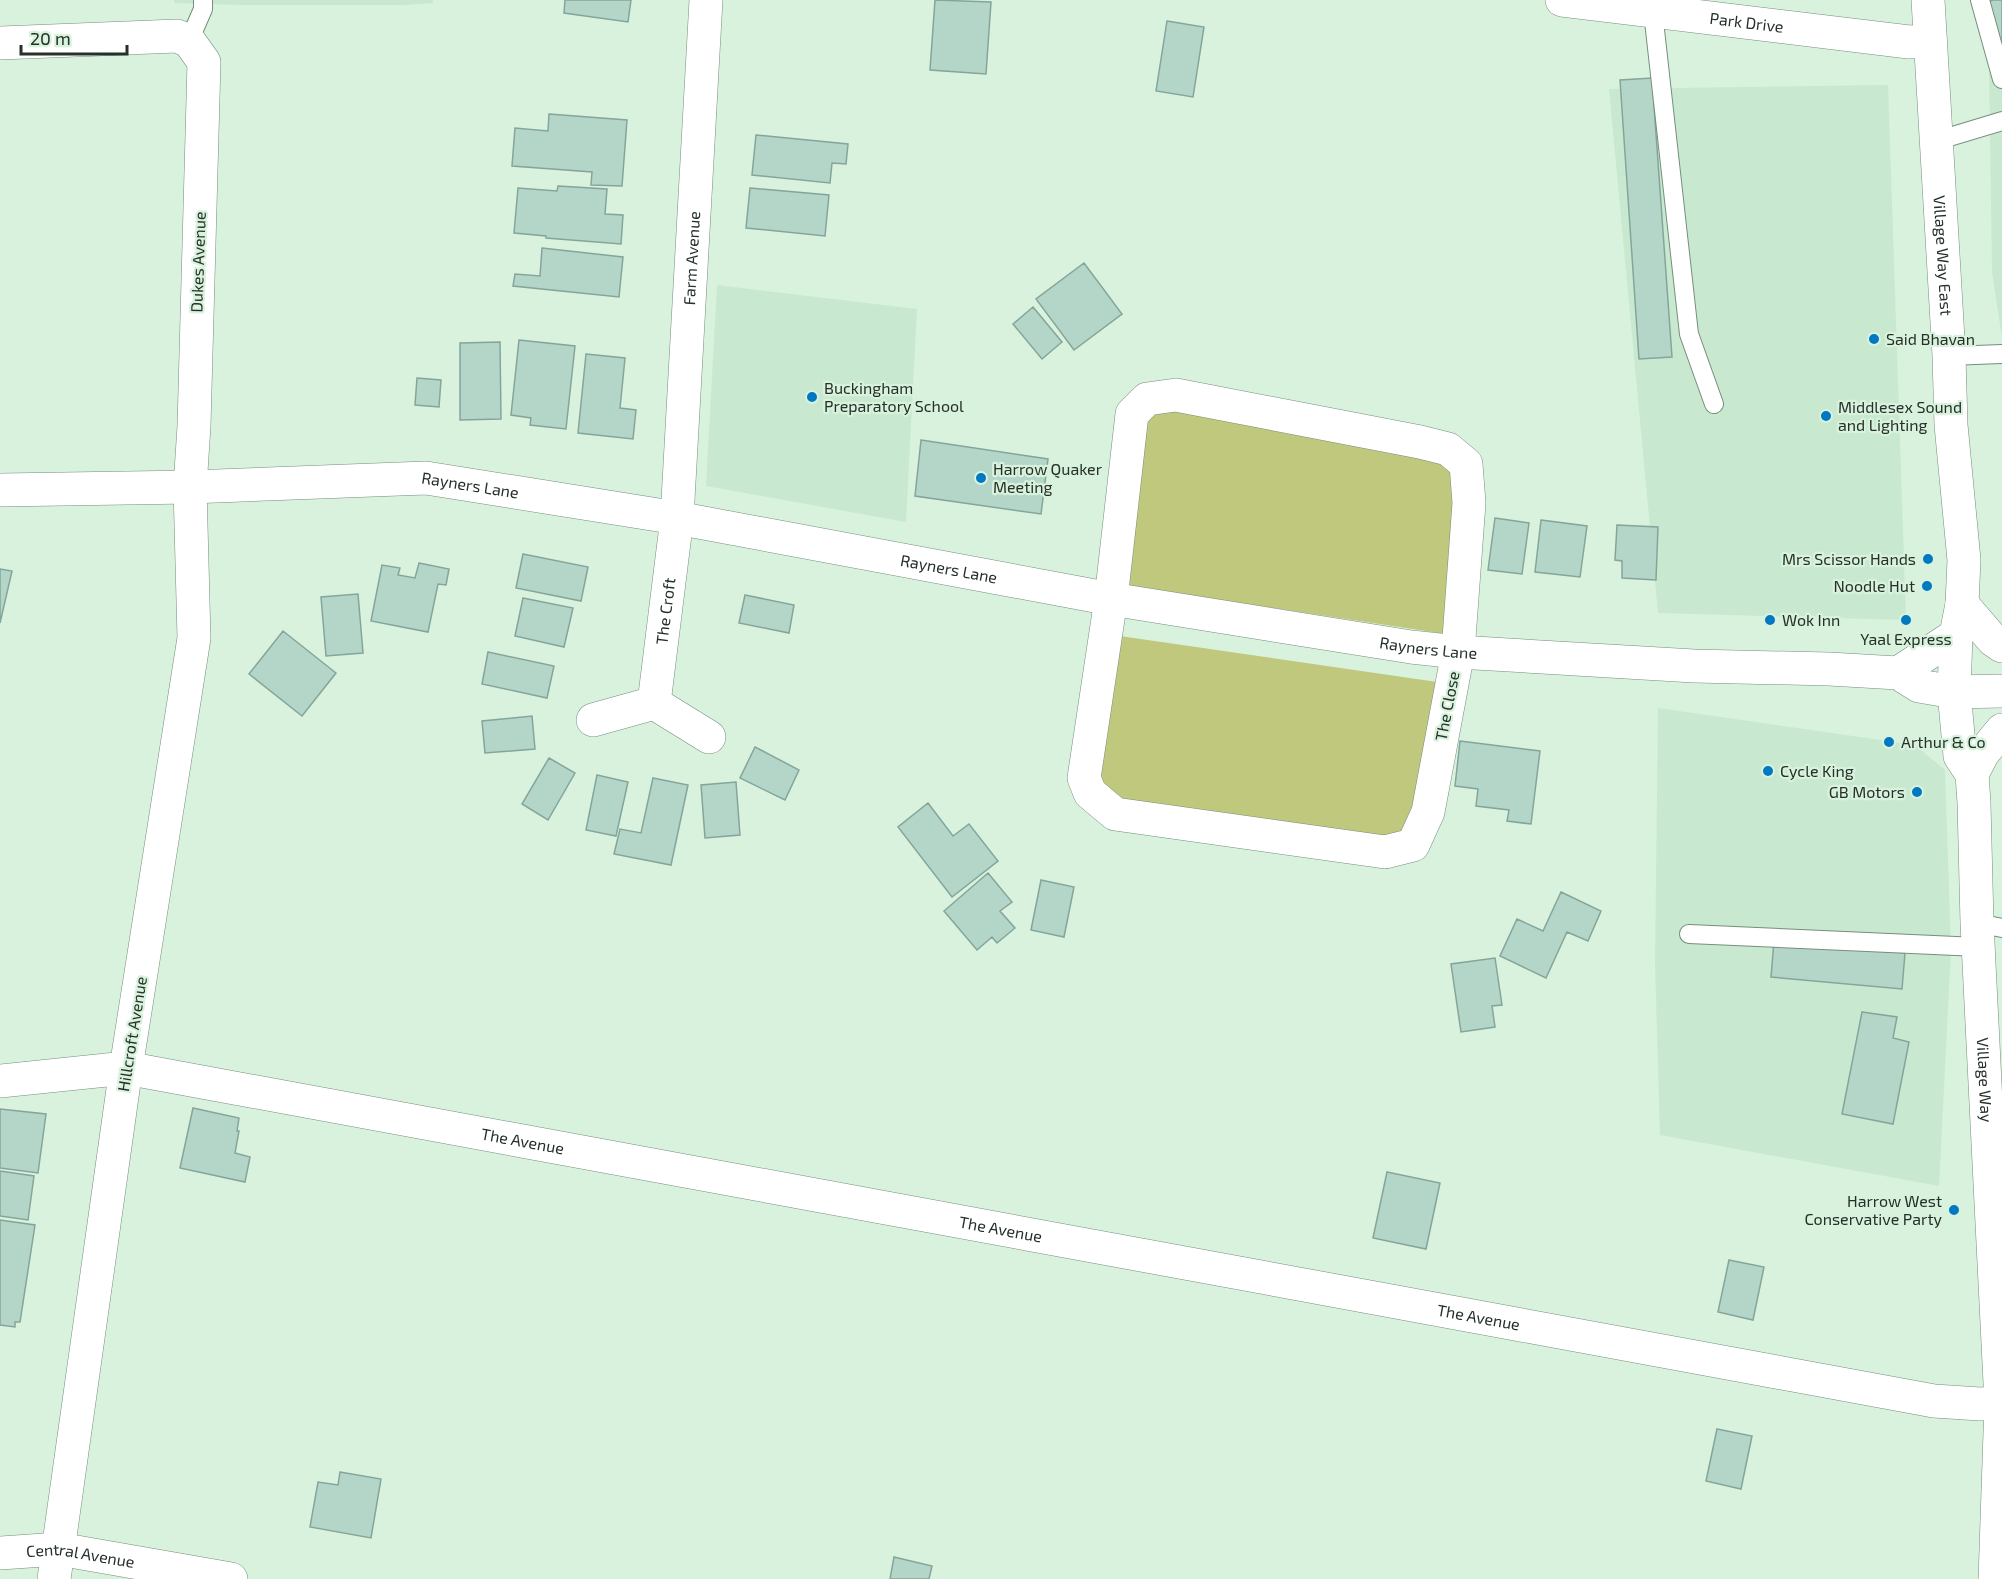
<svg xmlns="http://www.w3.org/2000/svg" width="2002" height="1579" font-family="'Exo 2',sans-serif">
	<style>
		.built { fill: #c8e9cf }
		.green { fill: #bfc87c }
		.building { fill: #b4d6c9; stroke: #85a59a; stroke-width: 1.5 }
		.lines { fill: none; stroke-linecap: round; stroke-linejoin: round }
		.service-casing { stroke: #768e7b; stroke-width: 20 }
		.minor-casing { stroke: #768e7b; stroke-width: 34 }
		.tertiary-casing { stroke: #768e7b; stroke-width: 34 }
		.service { stroke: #fff; stroke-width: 18 }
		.minor { stroke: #fff; stroke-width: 33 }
		.tertiary { stroke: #fff; stroke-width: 33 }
		.poi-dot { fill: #0079c2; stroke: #d8f2dd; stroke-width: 2 }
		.labels { text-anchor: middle; stroke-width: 4.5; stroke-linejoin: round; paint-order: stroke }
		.street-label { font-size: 16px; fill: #253028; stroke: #d8f2dd }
		.poi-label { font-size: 16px; fill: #253028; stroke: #d8f2dd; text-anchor: start }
	</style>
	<rect width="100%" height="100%" fill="#d8f2dd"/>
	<!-- built -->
	<path class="built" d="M174 0H433V3L406 5H241L174 3Z
		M1988 0H2002V338L1992 272Z
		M1888 85 1906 620 1658 613 1609 89Z
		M717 285 917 309 906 522 706 486Z
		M1658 708 1915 745 1945 770 1951 950 1939 1186 1660 1135 1655 964Z"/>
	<!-- green -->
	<path class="green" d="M1147 399 1466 464 1459 636 1113 584Z
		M1106 634 1451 684 1428 812 1385 852 1090 793Z"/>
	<!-- building -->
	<path class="building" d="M565 0H631L628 22 564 13Z
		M935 0 991 2 986 74 930 70Z
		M1993 0H2002V63L1981 4Z
		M1167 21 1204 27 1193 97 1156 91Z
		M1652 78 1672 357 1639 359 1620 80Z
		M549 114 627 120 622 186 591 185 592 172 512 166 515 128 548 131Z
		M756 135 848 144 846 164 832 163 830 183 752 175Z
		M558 186 607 189 605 214 623 215 621 244 546 238V236L514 233 518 188 557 191Z
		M750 188 829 195 825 236 746 228Z
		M542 248 623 257 619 297 513 286 515 274 540 276Z
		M1084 263 1122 314 1074 350 1036 299Z
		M1033 307 1062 342 1042 359 1013 324Z
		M519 340 575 346 566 429 530 425 531 418 511 415Z
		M500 342 501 419 460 420V343Z
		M586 354 625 358 620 408 636 410 633 439 578 433Z
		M417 378 441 380 439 407 415 405Z
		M921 440 1048 459 1041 514 915 496Z
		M1495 518 1529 523 1522 574 1488 570Z
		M1541 520 1587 526 1580 577 1535 572Z
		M1617 525 1658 527 1656 580 1622 578V561L1615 560Z
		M523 554 588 567 581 601 516 588Z
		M419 563 449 569 446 585 438 584 428 632 371 621 382 565 400 568 398 575 415 578Z
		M0 569 12 571 0 623Z
		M358 594 363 653 326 656 321 597Z
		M745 595 794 605 789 633 739 623Z
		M523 598 573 608 564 647 515 636Z
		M283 631 336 673 302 716 249 674Z
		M488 652 554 666 547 698 482 684Z
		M532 716 535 749 485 753 482 721Z
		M1460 741 1540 751 1531 824 1507 821 1509 810 1476 806 1478 789 1455 786Z
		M755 747 799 770 785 800 740 778Z
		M549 758 575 773 548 820 522 804Z
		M597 775 628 782 616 836 586 830Z
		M653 778 688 785 671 865 614 854 620 829 641 833Z
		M736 782 740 835 705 838 701 785Z
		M928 803 953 836 969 824 998 861 952 897 898 827Z
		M988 873 1012 902 1000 911 1015 928 997 943 992 937 977 950 944 911Z
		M1041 880 1074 887 1064 937 1031 930Z
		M1561 892 1601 911 1588 941 1567 932 1546 978 1500 956 1517 919 1543 931Z
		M1774 941 1905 953 1902 989 1771 977Z
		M1495 958 1502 1005 1492 1006 1495 1027 1461 1032 1451 964Z
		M1862 1012 1897 1017 1893 1038 1909 1042 1893 1124 1842 1114Z
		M193 1108 239 1118 237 1131H239L235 1153 250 1157 245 1182 180 1168Z
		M0 1109 46 1114 38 1173 0 1168Z
		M0 1171 34 1176 28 1220 0 1216Z
		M1387 1172 1440 1183 1426 1249 1373 1238Z
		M0 1220 35 1225 20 1322H15V1327L0 1325Z
		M1729 1260 1764 1267 1753 1320 1718 1312Z
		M1717 1429 1752 1436 1741 1489 1706 1481Z
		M340 1472 381 1479 371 1538 310 1527 318 1482 338 1485Z
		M894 1557 932 1566 929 1579H890Z"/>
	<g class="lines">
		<!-- service casing -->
		<g class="service-casing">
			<path id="service" d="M1980 0 2002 79
				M1653 12 1689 334 1714 404
				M189 41 203 9V0
				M1936 141 2002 121
				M1949 356 2002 354
				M1977 923 2002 928
				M1689 934 1978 947"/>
		</g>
		<!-- minor casing -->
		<g class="minor-casing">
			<g id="minor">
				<path id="s1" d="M1562 0 1909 42 1930 41"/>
				<path d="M0 43 177 36 189 41 204 62 194 426 190 487 194 638 126 1068 54 1579"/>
				<path d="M1176 395 1420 442 1448 449 1466 464 1469 503 1458 652 1428 812 1413 845 1385 852 1115 814 1090 793 1084 778 1111 599 1132 414 1147 399Z"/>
				<path d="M654 703 709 737"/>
				<path id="s2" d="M593 720 654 703 677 518 706 0"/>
				<path id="s3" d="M0 1081 126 1068 1934 1401 1980 1404 2001 1403"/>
				<path id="s4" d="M0 1553 59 1549 231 1579"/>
			</g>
		</g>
		<!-- tertiary casing -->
		<g class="tertiary-casing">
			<g id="tertiary">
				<path id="s5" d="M1928 0 1949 356 1951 425 1964 560 1962 604 1956 635 1954 692 1960 756 1972 774 1974 803 1977 923 2001 1403 1995 1579"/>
				<path id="s6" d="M0 490 190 487 426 478 677 518 1111 599 1411 647 1458 652 1694 666 1829 669 1898 673 1919 686 1954 692 2002 691"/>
				<path d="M1962 604 1993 640 2002 646"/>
				<path d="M1898 673 1956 635"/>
				<path d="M1972 774 1983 753 2002 730"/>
			</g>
		</g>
		<!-- service -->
		<use href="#service" class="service"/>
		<!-- minor -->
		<use href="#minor" class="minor"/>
		<!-- tertiary -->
		<use href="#tertiary" class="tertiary"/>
	</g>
	<!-- markers -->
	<g class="poi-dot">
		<circle cx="1874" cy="339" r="6"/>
		<circle cx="812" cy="397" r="6"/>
		<circle cx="1826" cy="416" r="6"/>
		<circle cx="981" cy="478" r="6"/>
		<circle cx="1928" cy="559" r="6"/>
		<circle cx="1927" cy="586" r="6"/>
		<circle cx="1770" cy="620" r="6"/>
		<circle cx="1906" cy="620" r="6"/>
		<circle cx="1889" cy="742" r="6"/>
		<circle cx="1768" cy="771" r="6"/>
		<circle cx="1917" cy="792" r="6"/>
		<circle cx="1954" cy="1210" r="6"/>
	</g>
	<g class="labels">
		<!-- street labels -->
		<g class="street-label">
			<text dy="6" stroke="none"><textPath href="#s1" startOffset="186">Park Drive</textPath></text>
			<text dy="6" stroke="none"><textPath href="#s5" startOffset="256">Village Way East</textPath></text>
			<text dy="6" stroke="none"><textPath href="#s2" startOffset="510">Farm Avenue</textPath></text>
			<text transform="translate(198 262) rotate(-88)" y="6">Dukes Avenue</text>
			<text dy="6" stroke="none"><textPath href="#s6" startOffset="471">Rayners Lane</textPath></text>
			<text dy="6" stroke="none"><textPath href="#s6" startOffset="957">Rayners Lane</textPath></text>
			<text dy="6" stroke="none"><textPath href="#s2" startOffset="156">The Croft</textPath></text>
			<text dy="6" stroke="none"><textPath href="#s6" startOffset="1443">Rayners Lane</textPath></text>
			<text transform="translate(1447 706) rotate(-79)" y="6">The Close</text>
			<text transform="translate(132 1034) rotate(-81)" y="6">Hillcroft Avenue</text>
			<text dy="6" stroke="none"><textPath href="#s5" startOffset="1086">Village Way</textPath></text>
			<text dy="6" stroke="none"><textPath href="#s3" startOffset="530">The Avenue</textPath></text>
			<text dy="6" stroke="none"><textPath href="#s3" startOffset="1016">The Avenue</textPath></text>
			<text dy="6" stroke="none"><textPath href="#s3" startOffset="1502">The Avenue</textPath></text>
			<text dy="6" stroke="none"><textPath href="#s4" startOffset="81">Central Avenue</textPath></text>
		</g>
		<!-- poi labels -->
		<g class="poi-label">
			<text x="1886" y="345">Said Bhavan</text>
			<text x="824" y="394">Buckingham<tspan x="824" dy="18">Preparatory School</tspan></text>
			<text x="1838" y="413">Middlesex Sound<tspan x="1838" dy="18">and Lighting</tspan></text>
			<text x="993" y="475">Harrow Quaker<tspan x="993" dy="18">Meeting</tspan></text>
			<text x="1916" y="565" text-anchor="end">Mrs Scissor Hands</text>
			<text x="1915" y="592" text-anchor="end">Noodle Hut</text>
			<text x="1782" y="626">Wok Inn</text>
			<text x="1906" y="645" text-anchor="middle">Yaal Express</text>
			<text x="1901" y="748">Arthur &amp; Co</text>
			<text x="1780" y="777">Cycle King</text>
			<text x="1905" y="798" text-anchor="end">GB Motors</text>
			<text x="1942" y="1207" text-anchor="end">Harrow West<tspan x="1942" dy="18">Conservative Party</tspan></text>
		</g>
	</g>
	<!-- scale -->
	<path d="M21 45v9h106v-9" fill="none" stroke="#253028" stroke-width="3"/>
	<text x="30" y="45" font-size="18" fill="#253028" stroke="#d8f2dd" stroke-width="4.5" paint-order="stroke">20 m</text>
</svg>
